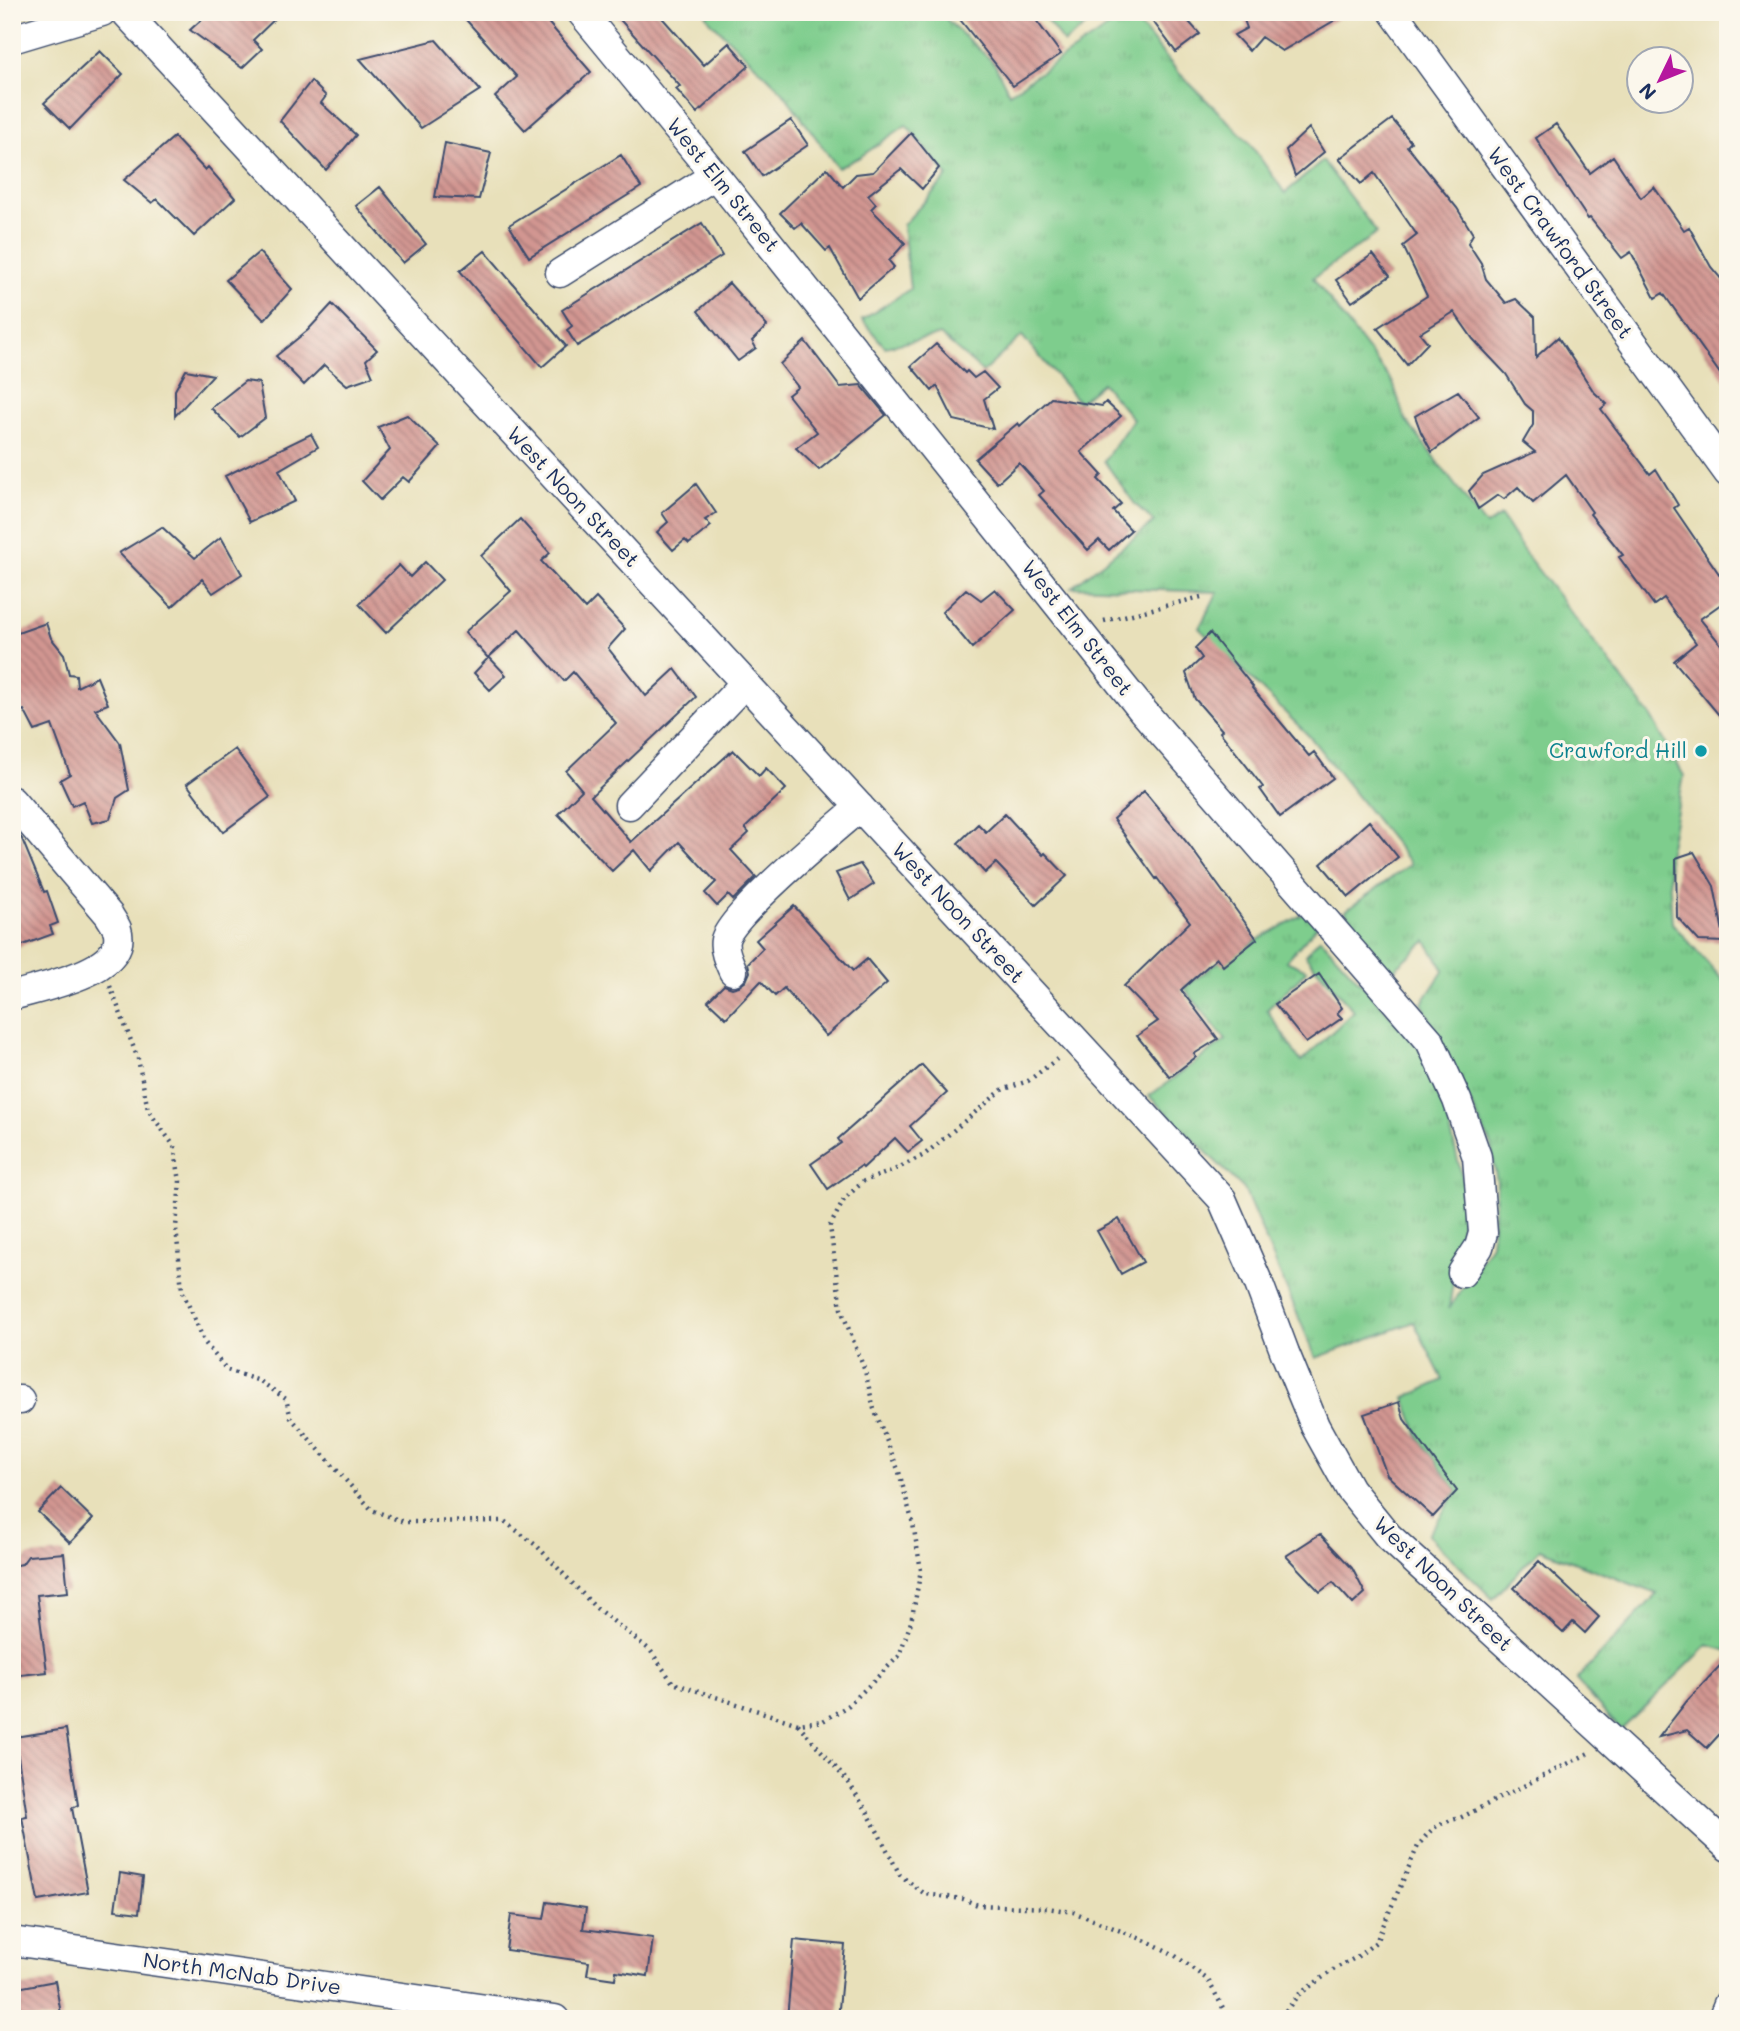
<svg xmlns="http://www.w3.org/2000/svg" width="1740" height="2031" font-family="Mali,sans-serif">
	<style>
		.grass { fill: url(#grass-tufts); stroke: #4c7e76; stroke-width: 2 }
		.building { fill: url(#building-back-hatch) }
		.lines { fill: none; stroke-linecap: round; stroke-linejoin: round }
		.minor-casing { stroke: #3a4a6c; stroke-width: 31 }
		.path { stroke: #3a4a6c; stroke-width: 4.5; stroke-dasharray: 2 5; stroke-linecap: butt }
		.minor { stroke: #fff; stroke-width: 28 }
		.culture-dot { fill: #0f9aa8; stroke: #fbf7ec; stroke-width: 2.5 }
		.labels { text-anchor: middle; stroke-width: 6; stroke-linejoin: round; paint-order: stroke }
		.street-label { font-size: 21px; fill: #1b2f5e; stroke: #fbf7ec }
		.culture-label { font-size: 21px; fill: #0d838f; stroke: #fbf7ec; text-anchor: end }
	</style>
	<defs>
		<pattern id="grass-tufts" width="24" height="20" patternUnits="userSpaceOnUse" patternTransform="scale(1.75)"><rect width="24" height="20" fill="#7ecd8d"/><path d="M3 7l-1-3M5 7V3M7 7l1-3M15 17l-1-3M17 17v-4M19 17l1-3" fill="none" stroke="#6cb07c"/></pattern>
		<pattern id="building-back-hatch" width="6" height="6" patternUnits="userSpaceOnUse" patternTransform="scale(1.75)"><rect width="6" height="6" fill="#d29691"/><path d="M-1 5l2 2M0 0l6 6M5-1l2 2" fill="none" stroke="#aa7b7a"/></pattern>
	</defs>
	<rect width="100%" height="100%" fill="#fbf7ec"/>
	<filter id="ink" filterUnits="userSpaceOnUse"><feTurbulence type="fractalNoise" baseFrequency=".0143" numOctaves="2"/><feDisplacementMap in="SourceGraphic" scale="14" xChannelSelector="R" yChannelSelector="G"/><feConvolveMatrix kernelMatrix="1 2 1 2 8 2 1 2 1" color-interpolation-filters="sRGB"/></filter>
	<filter id="wash" filterUnits="userSpaceOnUse"><feTurbulence type="fractalNoise" baseFrequency=".00686" numOctaves="4" result="noise"/><feDisplacementMap in="SourceGraphic" scale="28" xChannelSelector="R" yChannelSelector="G"/><feGaussianBlur stdDeviation="1.57" result="paint"/><feColorMatrix in="noise" values="0 0 0 0 0 0 0 0 0 0 0 0 0 0 0 0 0 1.4 0 .05"/><feComposite in="paint" operator="in"/></filter>
	<g filter="url(#wash)">
		<rect width="100%" height="100%" fill="#e8e0ba"/>
		<!-- grass -->
		<path class="grass" d="M705 12H941L948 21 994 63 1009 93 1130 13 1178 72 1248 141 1285 193 1323 161 1377 233 1313 278 1393 383 1405 419 1486 526 1501 516 1525 553 1650 715 1684 776 1668 856 1672 923 1728 986V1651L1708 1645 1621 1730 1576 1680 1657 1594 1540 1549 1493 1599 1428 1535 1457 1491 1420 1440 1405 1398 1443 1380 1414 1322 1316 1358 1244 1189 1149 1096 1226 1040 1184 988 1214 965 1305 913 1318 925 1286 961 1307 970 1267 1010 1301 1062 1354 1011 1305 955 1320 938 1420 1048 1447 1116 1466 1193 1449 1309 1491 1244 1497 1183 1491 1145 1422 1003 1444 970 1426 941 1389 974 1345 911 1411 864 1310 737 1199 628 1218 592 1072 587 1154 522 1135 504 1104 461 1133 419 1102 383 1079 402 1022 336 983 372 940 335 885 347 862 320 910 289 903 225 948 176 906 125 860 157 838 168 782 91 710 21Z
			M1040 12H1103L1064 43Z"/>
		<g id="blocks">
			<!-- building -->
			<path class="building" d="M210 12H282L253 40 262 49 242 68 190 30Z
				M459 12H539L591 72 525 130 495 97 517 77Z
				M613 12H657L704 65 729 43 749 66 697 113 676 89 680 86Z
				M954 12H1030L1061 54 1013 86Z
				M1146 12H1180L1200 34 1176 52Z
				M1241 12H1349L1282 51 1261 37 1249 51 1234 35 1247 28Z
				M436 40 480 90 421 128 360 59Z
				M100 51 123 74 70 129 44 103Z
				M311 81 326 96 321 103 356 135 326 170 280 121Z
				M1392 119 1411 142 1407 146 1457 208 1473 234 1468 243 1481 263 1486 279 1506 303 1516 299 1535 317 1536 357 1558 337 1594 392 1607 404 1601 409 1650 474 1656 469 1678 505 1674 508 1728 587V599L1700 619 1728 653V726L1674 661 1696 643 1664 598 1654 605 1619 557 1623 555 1590 514 1592 512 1566 475 1533 503 1518 487 1504 499 1498 495 1478 509 1469 491 1483 475 1535 452 1523 442 1533 425V411L1525 404 1506 374 1473 339 1454 312 1420 333 1428 343 1407 365 1377 328 1427 296 1403 246 1417 235 1374 173 1361 184 1339 159Z
				M791 120 808 145 762 176 745 151Z
				M1556 124 1590 173 1613 156 1641 198 1654 187 1684 230 1689 227 1711 267 1728 287V385L1663 293 1655 298 1631 252 1622 258 1590 218 1588 219 1552 165 1536 138Z
				M1309 128 1324 152 1295 176 1286 150Z
				M911 133 939 168 922 189 901 169 868 195 876 204 871 209 905 243 889 261 894 267 858 298 830 248 826 251 801 223 795 228 780 213 827 168 843 187 856 174 873 172Z
				M174 137 205 170 208 167 235 198 194 236 157 199 152 203 124 180Z
				M445 143 491 153 479 199 435 197Z
				M621 155 641 187 529 257 509 225Z
				M380 187 426 244 403 263 356 206Z
				M702 223 722 256 577 346 567 330 572 326 562 310Z
				M485 251 566 346 542 367 460 271Z
				M259 252 292 289 264 320 226 280Z
				M1373 254 1390 276 1352 302 1336 280Z
				M729 283 767 326 752 341 756 348 738 361 698 311Z
				M332 304 377 350 366 360 373 376 347 385 324 365 304 385 276 356 308 330Z
				M805 341 840 387 861 385 886 415 819 470 796 448 817 432 788 395 798 387 780 364Z
				M936 344 965 373 967 371 974 378 983 372 998 388 984 399 993 429 954 420 937 386 932 391 911 366Z
				M186 370 213 375 175 416V390Z
				M245 381 259 383 265 418 240 437 211 408Z
				M1458 391 1479 417 1432 452 1421 432 1415 416Z
				M1051 398 1102 406 1106 402 1121 416 1081 452 1102 475 1098 479 1121 504 1113 511 1131 530 1109 550 1099 540 1088 550 1039 495 1044 491 1019 463 997 483 975 459 1018 423 1020 426Z
				M407 415 440 447 409 482 403 477 380 500 362 481 390 450 378 427Z
				M311 434 318 447 279 470 295 501 250 522 225 476Z
				M696 484 716 513 705 520 711 526 689 544 685 540 673 550 657 532 668 522 662 513Z
				M520 519 550 553 541 561 585 609 596 598 625 629 608 648 646 696 675 669 696 697 591 796 631 842 733 750 759 776 766 768 786 789 745 828 749 833 731 850 756 877 733 900 728 895 717 906 705 893 716 882 679 842 651 871 634 850 612 871 558 814 582 790 566 771 616 723 573 672 564 681 519 630 488 658 465 632 511 591 481 556Z
				M162 527 195 558 221 537 242 574 213 593 202 579 172 607 119 553Z
				M425 562 442 580 386 633 359 604 399 565 410 577Z
				M966 589 981 600 995 589 1015 610 972 648 942 612Z
				M46 623 51 638 64 654 69 674 76 675 77 687 97 677 108 704 95 709 120 743 129 790 117 798 110 819 92 823 83 801 72 806 60 780 70 774 52 725 35 731 24 710 12 715V635Z
				M1210 633 1253 687 1252 688 1309 756 1314 752 1333 778 1280 817 1260 789 1263 787 1220 732 1222 730 1195 699 1186 673 1202 658 1195 648Z
				M489 657 506 675 490 690 474 673Z
				M235 749 270 797 223 832 187 784Z
				M1144 791 1189 845 1257 939 1223 966 1217 958 1181 990 1218 1039 1194 1054 1196 1057 1170 1077 1137 1036 1158 1021 1124 986 1190 922 1157 878 1156 879 1113 819Z
				M1005 814 1043 855 1045 853 1067 876 1036 905 996 863 985 873 958 843 978 824 986 832Z
				M1369 821 1398 857 1349 897 1321 864Z
				M12 827 22 839 44 892 47 891 58 923 50 926 53 934 12 949Z
				M1694 852 1714 886 1725 942 1699 941 1677 917 1676 858Z
				M860 864 874 884 850 900 836 873Z
				M794 906 853 971 867 959 887 983 826 1036 784 988 775 996 761 981 726 1018 708 1001 724 985 732 988 739 986 746 981 750 972 748 963 763 948 756 940Z
				M1319 974 1342 1008 1337 1013 1342 1018 1306 1043 1275 1004Z
				M922 1065 947 1093 910 1126 922 1141 908 1152 895 1138 863 1168 861 1166 828 1189 811 1164 841 1143 838 1139Z
				M1119 1219 1143 1262 1121 1274 1097 1231Z
				M1399 1402 1404 1419 1457 1491 1433 1517 1387 1475 1364 1414Z
				M61 1488 93 1519 70 1543 38 1512Z
				M1320 1534 1352 1568 1365 1593 1353 1604 1333 1582 1320 1592 1286 1556Z
				M64 1553 68 1592 37 1595 47 1672 12 1676V1566L22 1564 28 1556Z
				M1539 1561 1599 1617 1585 1633 1573 1622 1563 1633 1514 1588Z
				M1728 1657V1725L1707 1748 1687 1730 1659 1737 1687 1701Z
				M66 1729 78 1805 72 1808 88 1892 38 1901 22 1817 27 1816 15 1737Z
				M120 1873 143 1877 139 1913 115 1910Z
				M547 1902 586 1908 583 1929 653 1938 648 1976 616 1971 615 1979 587 1975 589 1962 506 1950 511 1915 544 1919Z
				M794 1940 845 1945 838 2019H787Z
				M55 1981 62 2019H12V1989Z"/>
		</g>
	</g>
	<g filter="url(#ink)">
		<use href="#blocks" fill-opacity="0" stroke="#3a4a6c" stroke-width="2"/>
		<g class="lines">
			<!-- minor casing -->
			<g class="minor-casing">
				<path id="minor" d="M125 12 1222 1199 1259 1284 1285 1353 1315 1426 1350 1489 1388 1536 1728 1847
					M581 12 715 175 1142 710 1430 1041 1457 1100 1477 1157 1483 1233 1479 1247 1462 1273
					M1393 12 1728 473
					M12 39 102 12
					M560 273 715 175
					M12 801 109 915C111 919 115 924 117 929 131 972 40 987 12 996
					M629 805 745 683
					M733 971C729 962 723 950 725 940 730 915 835 828 860 807
					M12 1400H20
					M12 1941 555 2019
					M1722 2019 1728 2004"/>
			</g>
			<!-- path -->
			<path class="path" d="M1104 621 1201 597
				M110 986 138 1059 148 1110 174 1146 180 1181 176 1227 182 1290 205 1343 227 1370 260 1381 286 1399 291 1418 372 1510 404 1522 504 1521 537 1546 595 1607 650 1650 673 1683 798 1724 823 1721 849 1705 899 1656 911 1622 921 1570 913 1524 899 1472 874 1409 865 1371 841 1309 830 1226 845 1198 864 1181 892 1171 924 1155 1002 1090 1028 1081 1057 1059
				M798 1724 849 1783 868 1813 900 1875 925 1894 963 1899 978 1905 1047 1908 1073 1912 1149 1942 1173 1954 1208 1980 1229 2019
				M1274 2019 1286 2011 1298 1995 1336 1968 1357 1957 1376 1942 1418 1846C1431 1828 1438 1823 1460 1818L1589 1753"/>
			<!-- minor -->
			<use href="#minor" class="minor"/>
		</g>
	</g>
	<!-- markers -->
	<circle class="culture-dot" cx="1701" cy="751" r="7"/>
	<g class="labels">
		<!-- street labels -->
		<g class="street-label">
			<text transform="translate(723 185) rotate(51)" y="7">West Elm Street</text>
			<text transform="translate(1560 243) rotate(54)" y="7">West Crawford Street</text>
			<text transform="translate(573 497) rotate(47)" y="7">West Noon Street</text>
			<text transform="translate(1077 628) rotate(52)" y="7">West Elm Street</text>
			<text transform="translate(958 913) rotate(47)" y="7">West Noon Street</text>
			<text transform="translate(1443 1584) rotate(44)" y="7">West Noon Street</text>
			<text transform="translate(242 1974) rotate(8)" y="7">North McNab Drive</text>
		</g>
		<!-- culture labels -->
		<g class="culture-label">
			<text x="1687" y="758">Crawford Hill</text>
		</g>
	</g>
	<!-- margin -->
	<rect width="1740" height="2031" fill="none" stroke="#fbf7ec" stroke-width="42"/>
	<!-- north arrow -->
	<g transform="translate(1660 80) rotate(227)"><circle r="33" fill="#fbf7ec" stroke="#a1a7b3" stroke-width="2"/>
	<path d="M0-5L12 26L0 18L-12 26Z" fill="#b5179e"/>
	<text y="-10" font-size="19" font-weight="bold" text-anchor="middle" fill="#1b2f5e">N</text>
	</g>
</svg>
